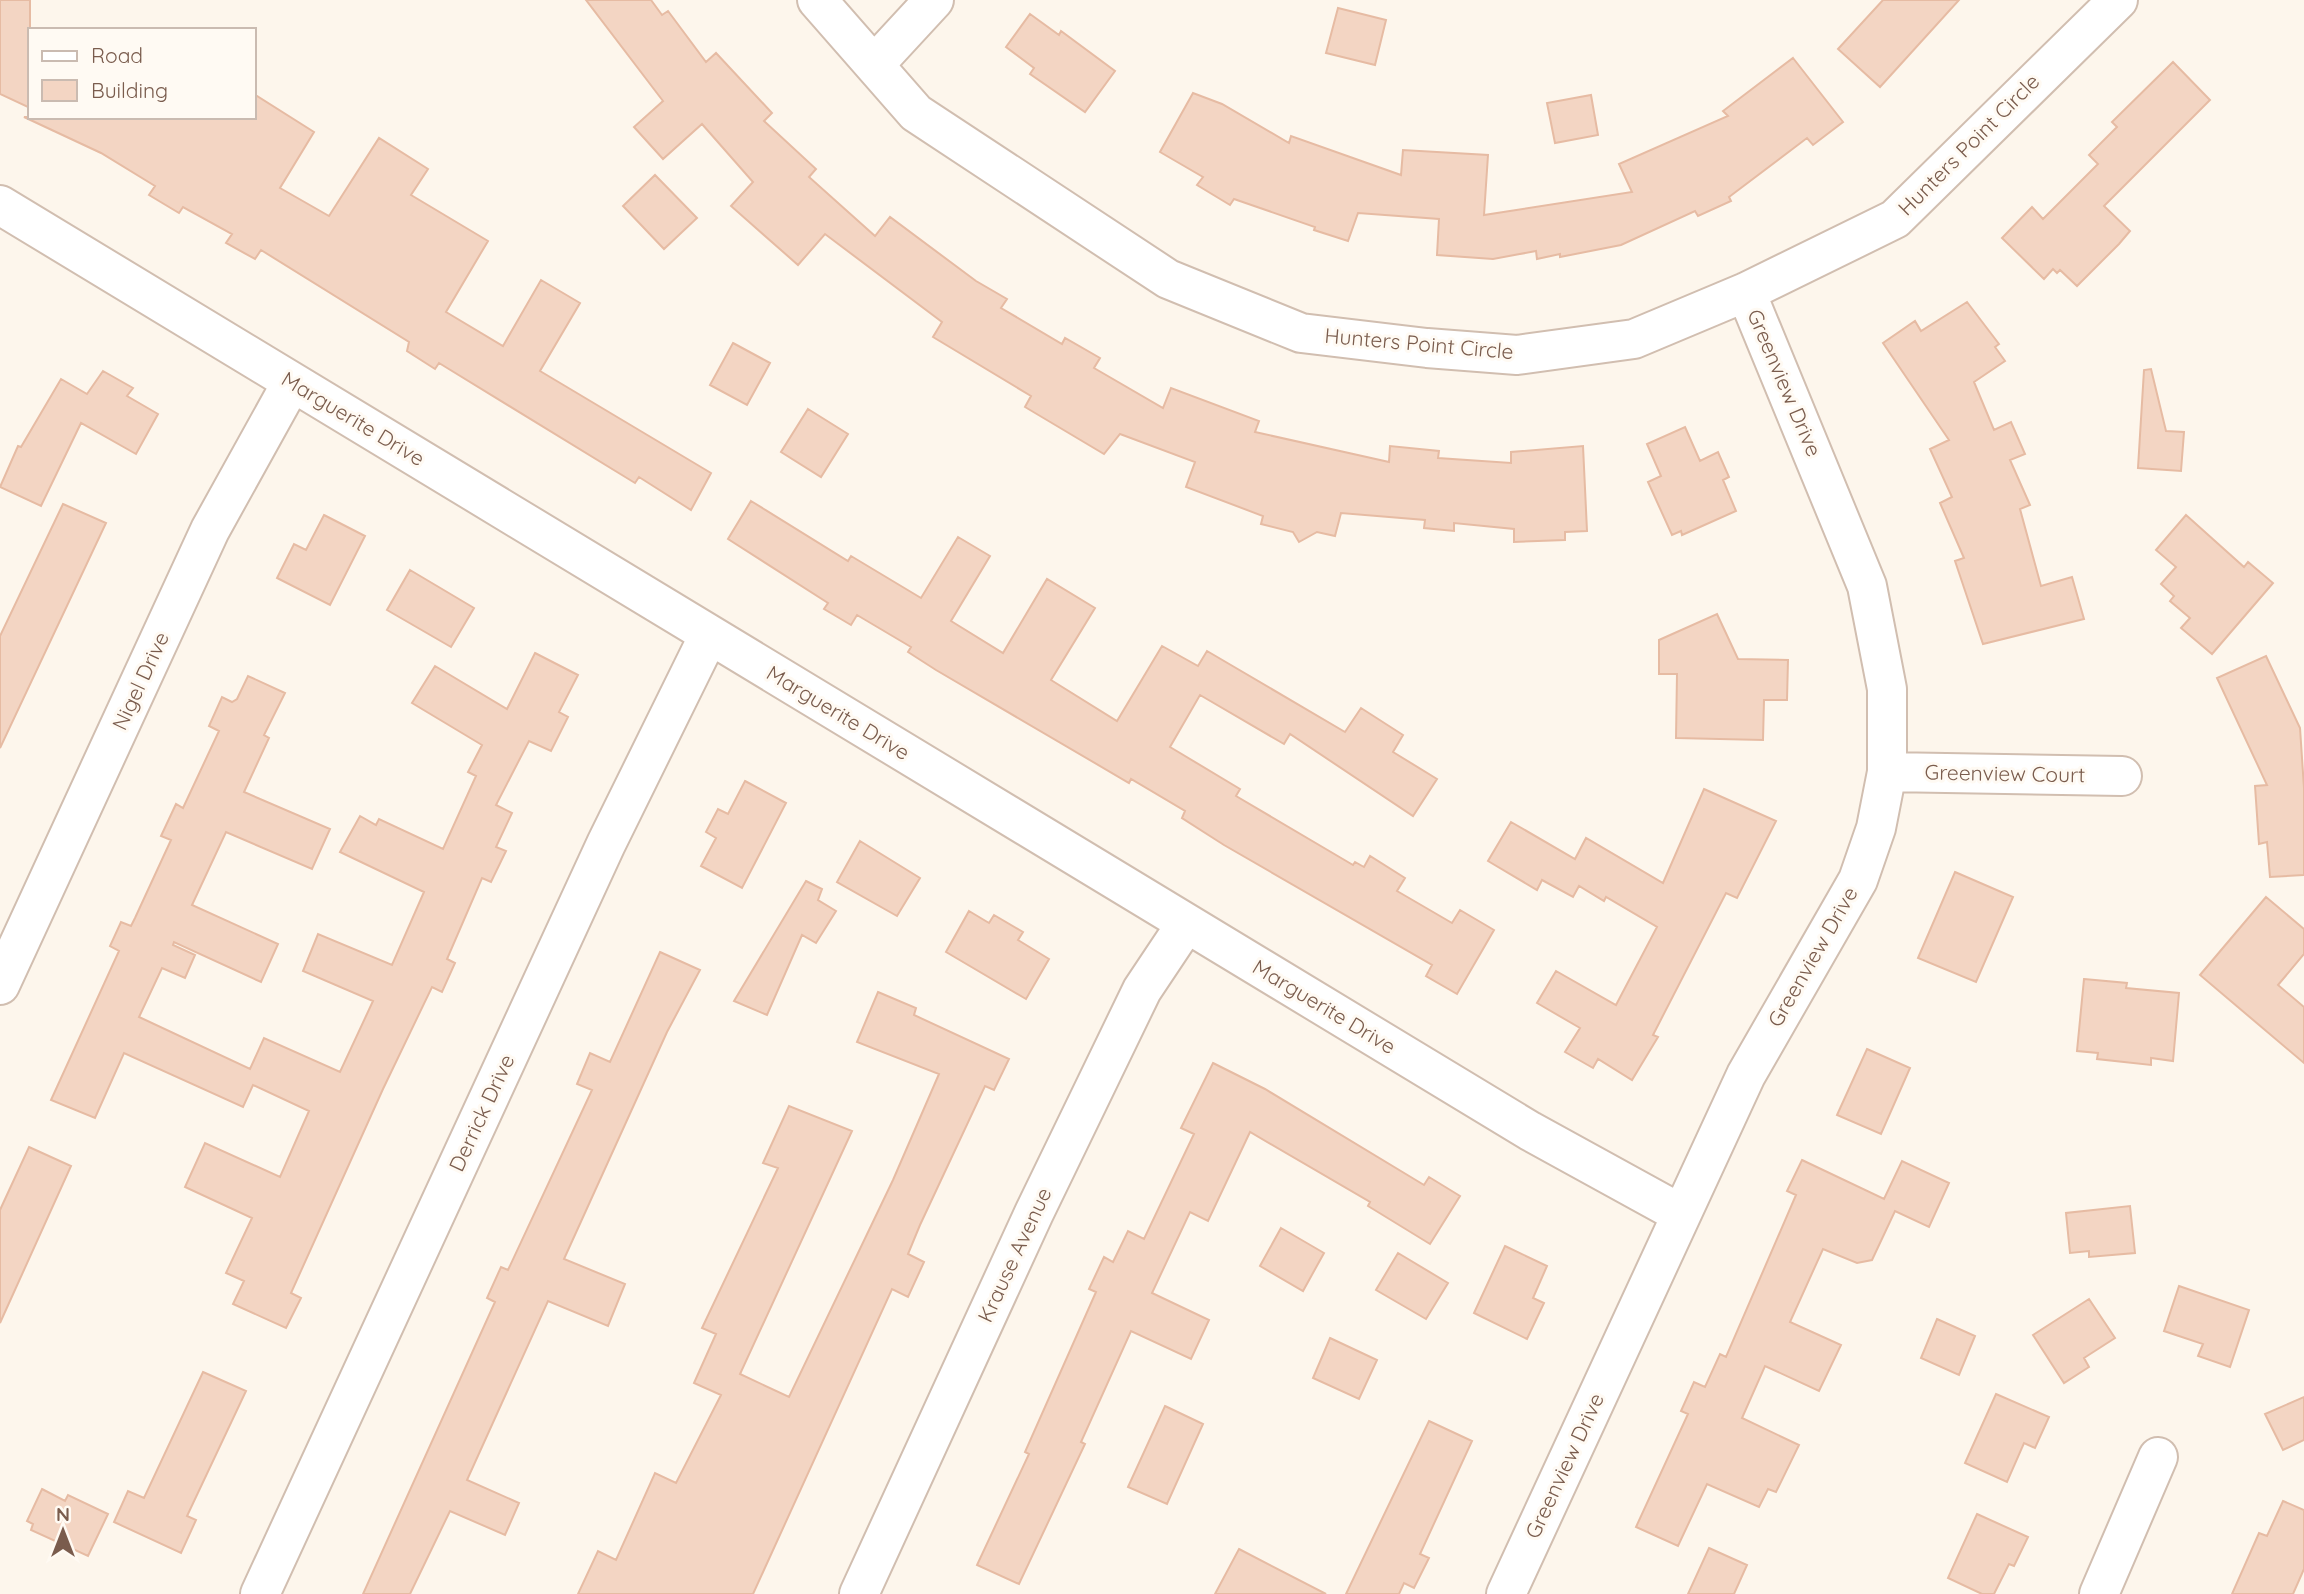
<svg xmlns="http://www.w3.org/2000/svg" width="2304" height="1594" font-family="Quicksand,sans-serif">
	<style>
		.building { fill: #f3d5c3; stroke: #e6bba3; stroke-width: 2 }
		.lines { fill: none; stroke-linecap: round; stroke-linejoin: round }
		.minor-casing { stroke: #d1beb0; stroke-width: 42 }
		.minor { stroke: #fff; stroke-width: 38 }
		.labels { text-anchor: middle; stroke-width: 6; stroke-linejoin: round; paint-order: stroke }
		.street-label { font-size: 21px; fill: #7a5c4d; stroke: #fffaf3 }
	</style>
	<rect width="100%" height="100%" fill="#fdf6ec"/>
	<!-- building -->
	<path class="building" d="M0 0H30V108L0 94Z
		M586 0H651L662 15 668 11 706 62 716 53 772 113 764 121 816 169 809 177 875 236 890 217 976 281 1007 299 1001 308 1062 344 1065 338 1100 358 1094 368 1163 408 1171 388 1259 421 1255 432 1389 462 1390 446 1439 451 1438 458 1511 463V452L1583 446 1587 531 1565 532V540L1514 542V529L1454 523V531L1424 528 1425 520 1341 513 1335 536 1317 532 1299 542 1293 532 1261 524 1263 516 1186 487 1195 462 1120 434 1104 454 1025 407 1031 396 933 337 942 322 825 234 798 265 731 206 753 182 702 124 663 159 634 127 663 101Z
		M1883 0H1959L1880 87 1838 49Z
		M1338 8 1386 20 1375 65 1326 53Z
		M1030 14 1059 35 1061 31 1115 71 1085 112 1030 74 1034 68 1006 47Z
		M1793 58 1843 122 1813 145 1807 138 1729 197 1731 201 1698 216 1695 211 1621 245 1560 257V254L1537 259 1536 251 1493 259 1437 255 1439 219 1358 213 1348 241 1314 230 1315 227 1234 199 1230 205 1197 185 1203 177 1160 152 1193 93 1222 104 1289 143 1291 136 1401 175 1403 150 1488 155 1484 215 1632 192 1619 164 1728 116 1723 111Z
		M2173 62 2210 100 2104 206 2130 231 2119 244 2077 286 2060 270 2057 273 2053 269 2044 279 2002 238 2032 207 2043 219 2098 164 2089 155 2117 127 2112 122Z
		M254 94 314 132 280 188 329 216 379 138 428 169 411 195 488 241 446 312 503 346 541 280 580 303 540 371 711 473 691 510 639 477 635 483 439 363 435 369 407 351 409 342 261 250 255 259 226 243 232 234 183 207 179 213 149 195 155 186 101 153 24 117H254Z
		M1591 95 1598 135 1555 143 1547 103Z
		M655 175 697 218 664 249 623 206Z
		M1967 302 1999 344 1995 347 2005 361 1974 382 1994 430 2011 422 2025 454 2010 460 2030 505 2020 509 2041 586 2072 577 2084 619 1983 644 1955 561 1964 558 1940 503 1952 497 1930 449 1949 440 1883 343 1915 321 1921 331Z
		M733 343 770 363 747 405 710 385Z
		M2151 369 2166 431 2184 432 2181 471 2138 468 2144 370Z
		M103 371 133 388 127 396 158 414 136 454 81 423 41 506 0 487 18 446 21 447 61 379 87 394Z
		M808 409 848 434 821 477 781 452Z
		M1685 427 1700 461 1718 452 1729 477 1723 480 1736 511 1682 535 1681 531 1672 535 1648 482 1661 476 1647 444Z
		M751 501 848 561 851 556 921 598 958 537 990 556 951 621 1003 653 1047 579 1095 608 1051 680 1117 721 1162 646 1198 666 1207 651 1345 732 1361 708 1403 735 1393 752 1437 779 1413 816 1290 734 1284 744 1200 695 1170 747 1240 789 1236 796 1353 865 1355 862 1364 867 1370 856 1405 878 1397 891 1452 923 1460 910 1494 930 1457 994 1426 976 1432 965 1224 845 1182 818 1185 811 1131 779 1129 783 936 670 908 652 911 647 857 615 851 625 824 609 828 603 728 539Z
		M63 504 106 523 0 748V636Z
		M324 515 365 536 330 605 277 578 294 544 306 550Z
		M2186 515 2244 567 2248 562 2273 583 2212 654 2181 628 2190 618 2170 601 2174 596 2161 584 2176 567 2156 550Z
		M410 570 474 608 451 647 387 610Z
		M1717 614 1738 659 1788 660 1787 700H1764L1763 740 1676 738 1677 674H1659V640Z
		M535 653 578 675 559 712 568 717 551 751 529 741 496 805 512 813 496 847 506 851 491 882 482 878 447 959 455 963 442 992 432 987 383 1089 291 1293 301 1298 286 1328 233 1304 244 1281 226 1273 252 1218 185 1187 205 1143 280 1177 309 1111 253 1085 243 1107 124 1053 95 1118 51 1100 119 951 110 946 121 922 131 926 135 918 171 840 161 836 176 804 183 808 219 731 209 726 222 697 232 702 237 699 248 676 285 693 264 735 269 738 244 792 330 829 312 869 226 832 192 905 278 944 261 982 174 942 173 945 195 955 185 978 162 968 139 1017 250 1069 264 1038 340 1072 373 1001 303 971 318 934 392 965 424 892 340 852 360 816 376 825 379 819 443 849 476 776 468 772 482 745 412 703 435 666 507 709Z
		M2266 656 2300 728 2304 788V875L2270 877 2267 842 2259 844 2255 786 2267 785 2217 678Z
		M745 781 786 803 742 888 701 866 716 838 706 832 718 809 728 814Z
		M1704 789 1776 821 1737 898 1726 893 1653 1035 1658 1037 1632 1080 1598 1059 1593 1068 1565 1052 1580 1028 1537 1003 1556 971 1616 1005 1657 927 1606 897 1604 901 1579 886 1573 897 1542 880 1537 890 1488 861 1511 822 1575 859 1586 838 1663 883Z
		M860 841 920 878 897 916 837 882Z
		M1955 872 2013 897 1976 982 1918 958Z
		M806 881 822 889 818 900 836 911 816 943 802 935 767 1015 734 1001Z
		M2266 897 2304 929V954L2278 985 2304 1007V1063L2200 975Z
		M969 911 989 923 994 915 1023 932 1018 940 1049 959 1026 999 946 952Z
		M660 952 700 970 667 1032 564 1259 625 1284 608 1326 548 1301 467 1480 519 1503 505 1535 450 1511 410 1594H363L495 1302 487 1298 501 1267 508 1270 592 1090 577 1084 590 1053 610 1062Z
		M2084 979 2127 983 2126 988 2179 993 2173 1061 2151 1058V1065L2097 1059 2098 1053 2077 1051Z
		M878 992 916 1008 914 1015 1009 1059 994 1090 985 1086 920 1225 908 1254 924 1262 908 1297 892 1289 753 1594H578L598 1551 616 1560 655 1473 676 1483 721 1395 694 1383 716 1334 702 1328 778 1168 763 1163 789 1106 852 1131 740 1374 789 1397 893 1180 939 1074 857 1042Z
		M1867 1049 1910 1068 1881 1134 1837 1115Z
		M1213 1063 1265 1089 1424 1185 1429 1177 1460 1196 1430 1244 1368 1206 1370 1202 1250 1132 1208 1221 1190 1212 1152 1293 1209 1320 1191 1359 1131 1331 1081 1442 1085 1444 1019 1584 977 1565 1029 1454 1025 1452 1096 1292 1089 1289 1104 1257 1113 1262 1128 1231 1144 1239 1194 1134 1181 1128Z
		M29 1147 71 1166 0 1323V1210Z
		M1802 1160 1884 1199 1902 1161 1949 1183 1929 1227 1895 1211 1872 1260 1857 1263 1823 1249 1790 1322 1841 1345 1819 1391 1765 1366 1742 1418 1799 1445 1776 1492 1768 1489 1759 1507 1707 1484 1678 1546 1636 1527 1688 1414 1681 1411 1694 1382 1705 1387 1720 1354 1726 1357 1796 1195 1787 1191Z
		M2130 1206 2135 1253 2089 1257V1251L2070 1253 2066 1213Z
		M1281 1228 1324 1253 1303 1291 1260 1266Z
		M1505 1246 1547 1266 1533 1298 1544 1303 1527 1339 1474 1313Z
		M1398 1253 1448 1283 1426 1319 1376 1290Z
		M2179 1286 2249 1310 2230 1367 2198 1356 2203 1344 2164 1331Z
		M2089 1299 2115 1338 2084 1358 2089 1367 2064 1383 2033 1335Z
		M1937 1319 1975 1336 1959 1375 1921 1358Z
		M1330 1338 1377 1360 1359 1399 1313 1378Z
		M203 1372 246 1391 187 1516 196 1520 181 1553 114 1522 128 1491 144 1498Z
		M1996 1394 2049 1417 2035 1448 2024 1443 2007 1482 1965 1463Z
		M2304 1397V1440L2283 1450 2265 1414Z
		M1165 1406 1203 1424 1167 1504 1128 1487Z
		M1429 1421 1472 1441 1420 1554 1429 1558 1414 1588 1404 1583 1399 1594H1346Z
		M42 1489 65 1501 68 1495 108 1514 88 1556 31 1530 33 1524 27 1521Z
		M2283 1501 2304 1510V1569L2293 1594H2232L2259 1533 2267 1536Z
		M1977 1514 2028 1537 2014 1566 2009 1564 1994 1594H1982L1948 1578Z
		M1709 1548 1747 1565 1734 1594H1688Z
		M1239 1549 1326 1594H1215Z"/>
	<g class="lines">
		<!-- minor casing -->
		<g class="minor-casing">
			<path id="minor" d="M817 0 916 113 1168 279 1301 333 1427 348 1517 355 1634 339 1746 292 1895 219 2118 0
				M874 65 934 0
				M0 205 1530 1131 1681 1214
				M1887 772 2122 776
				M0 985 210 530 292 382
				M260 1594 606 844 709 635
				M859 1594 1034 1213 1142 990 1186 924
				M1506 1594 1746 1075 1858 880 1876 828 1887 772V689L1867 586 1746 292
				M2099 1594 2158 1457"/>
		</g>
		<!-- minor -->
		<use href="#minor" class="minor"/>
	</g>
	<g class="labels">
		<!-- street labels -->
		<g class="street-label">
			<text transform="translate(1969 145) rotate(-45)" y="7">Hunters Point Circle</text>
			<text transform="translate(1419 344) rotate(5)" y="7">Hunters Point Circle</text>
			<text transform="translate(1784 383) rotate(67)" y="7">Greenview Drive</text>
			<text transform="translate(353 419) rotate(31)" y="7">Marguerite Drive</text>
			<text transform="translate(141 681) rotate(-65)" y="7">Nigel Drive</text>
			<text transform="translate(838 713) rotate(31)" y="7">Marguerite Drive</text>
			<text transform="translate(2005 774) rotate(1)" y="7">Greenview Court</text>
			<text transform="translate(1813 957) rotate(-60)" y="7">Greenview Drive</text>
			<text transform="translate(1324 1007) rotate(31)" y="7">Marguerite Drive</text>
			<text transform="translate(482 1113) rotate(-65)" y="7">Derrick Drive</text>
			<text transform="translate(1015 1255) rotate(-65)" y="7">Krause Avenue</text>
			<text transform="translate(1565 1466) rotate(-65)" y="7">Greenview Drive</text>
		</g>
	</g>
	<!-- legend -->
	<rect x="28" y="28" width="228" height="91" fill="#fffaf3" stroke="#cabbb1" stroke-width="2"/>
	<rect x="42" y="51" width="35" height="10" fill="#ffffff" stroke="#cabbb1" stroke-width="2"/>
	<text x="91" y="63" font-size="21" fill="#7a5c4d">Road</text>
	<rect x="42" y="80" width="35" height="21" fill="#f3d5c3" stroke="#cabbb1" stroke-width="2"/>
	<text x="91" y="98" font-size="21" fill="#7a5c4d">Building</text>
	<!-- north arrow -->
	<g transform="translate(63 1531)" stroke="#fffaf3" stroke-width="5" paint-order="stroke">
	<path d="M0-5L12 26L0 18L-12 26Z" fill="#7a5c4d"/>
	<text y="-10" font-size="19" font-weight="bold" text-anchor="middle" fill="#7a5c4d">N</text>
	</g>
</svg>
